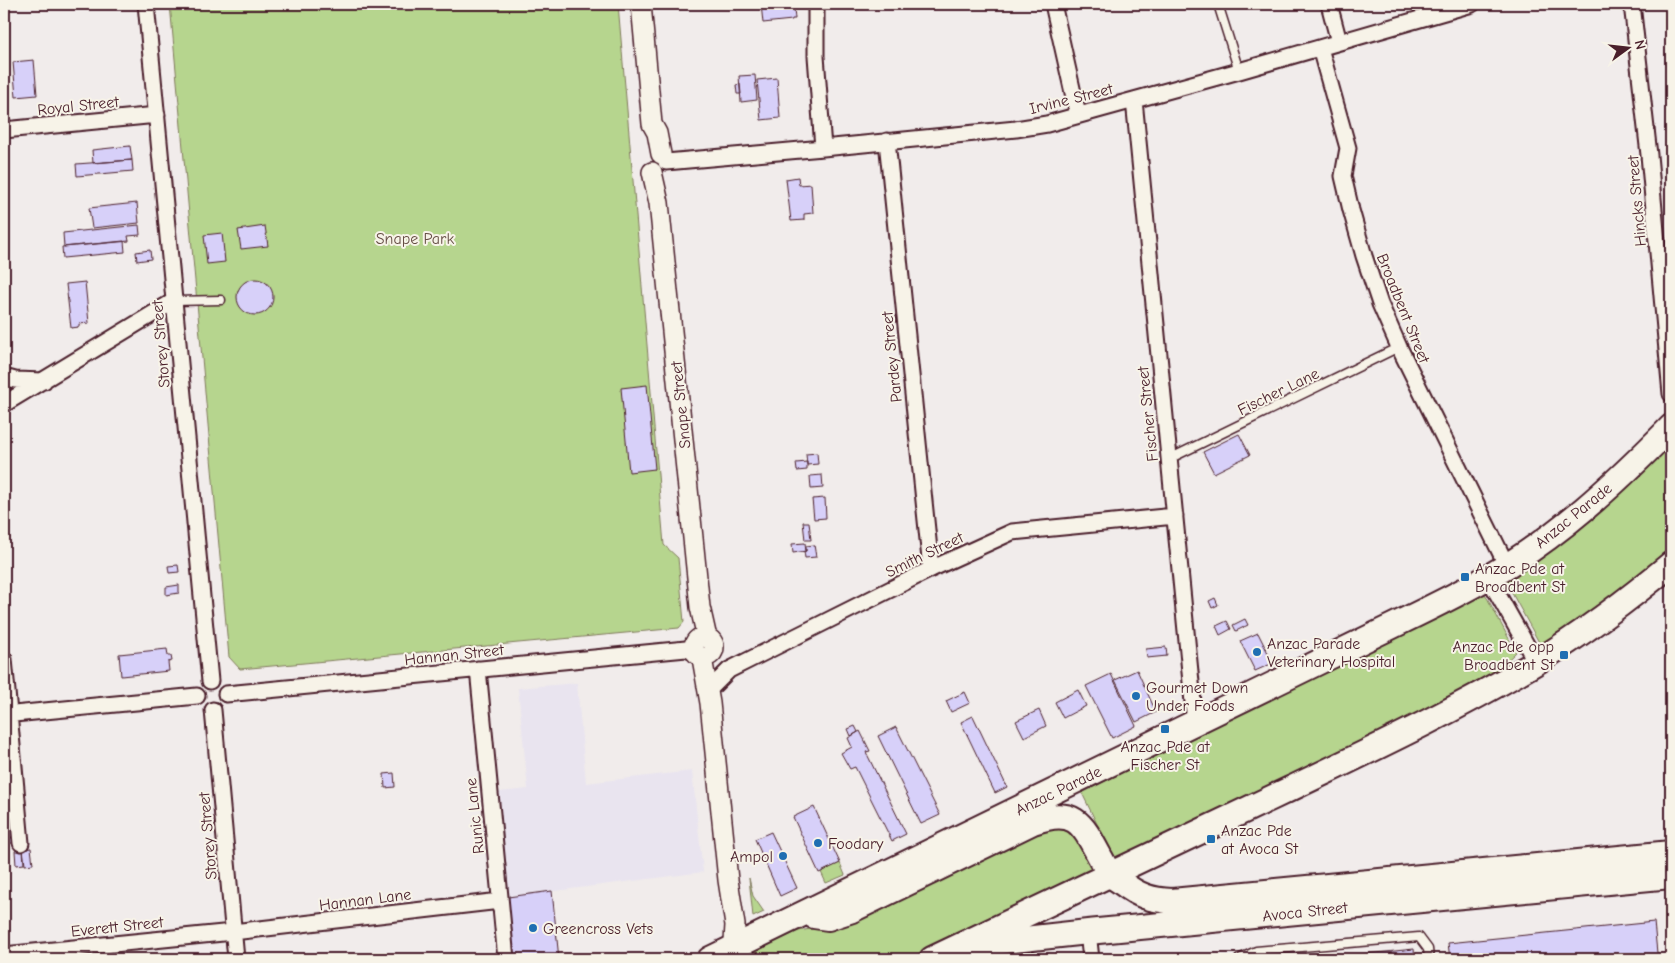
<svg xmlns="http://www.w3.org/2000/svg" width="1675" height="963" font-family="'Comic Neue',sans-serif">
	<style>
		.built { fill: #e9e4ef }
		.green { fill: #b6d58e; stroke: #807a5c }
		.building { fill: #d7d0f9; stroke: #4a1f2b }
		.lines { fill: none; stroke-linecap: round; stroke-linejoin: round }
		.service-casing { stroke: #4a1f2b; stroke-width: 11 }
		.minor-casing { stroke: #4a1f2b; stroke-width: 19 }
		.tertiary-casing { stroke: #4a1f2b; stroke-width: 22 }
		.primary-casing { stroke: #4a1f2b; stroke-width: 28 }
		.service { stroke: #f7f3e8; stroke-width: 8 }
		.minor { stroke: #f7f3e8; stroke-width: 15 }
		.tertiary { stroke: #f7f3e8; stroke-width: 19 }
		.primary { stroke: #f7f3e8; stroke-width: 24 }
		.poi-dot { fill: #1f6fb2; stroke: #f7f3e8; stroke-width: 2 }
		.labels { text-anchor: middle; stroke-width: 4; stroke-linejoin: round; paint-order: stroke }
		.street-label { font-size: 16px; fill: #4a1f2b; stroke: #f7f3e8 }
		.park-label { font-size: 16px; fill: #654c44; stroke: #f7f3e8 }
		.poi-label { font-size: 16px; fill: #4a1f2b; stroke: #f7f3e8; text-anchor: start }
	</style>
	<rect width="100%" height="100%" fill="#f1eceb"/>
	<filter id="ink" filterUnits="userSpaceOnUse"><feTurbulence type="fractalNoise" baseFrequency=".02" numOctaves="2"/><feDisplacementMap in="SourceGraphic" scale="10" xChannelSelector="R" yChannelSelector="G"/><feConvolveMatrix kernelMatrix="1 2 1 2 8 2 1 2 1" color-interpolation-filters="sRGB"/></filter>
	<g filter="url(#ink)">
		<!-- built -->
		<path class="built" d="M577 683 586 783 692 771 703 872 508 897 499 792 528 789 518 688Z"/>
		<!-- green -->
		<path class="green" d="M170 4H618L664 545 678 558 684 622 679 628 240 669 229 657Z
			M1671 435V551L1595 610 1541 646 1503 577Z
			M1483 590 1516 652 1484 683 1295 777 1114 859 1082 793Z
			M1055 824 1079 836 1093 864 1089 873 908 959H745L748 955 798 931 830 926Z
			M840 863 845 875 826 883 821 872Z
			M749 878 753 896 764 912 753 917Z"/>
		<!-- building -->
		<path class="building" d="M761 4H796V7L794 8 795 19H792V20L763 23Z
			M4 57 8 95H4Z
			M34 60 37 95 16 97 13 62Z
			M755 75 757 100 741 102 739 76Z
			M777 78 780 118 761 120 757 80Z
			M740 84 741 94H737L736 85Z
			M130 146 132 160 93 163 92 150Z
			M132 160 133 171 77 176 76 164Z
			M798 177 799 185 811 184 813 213 804 214V220L791 221 786 179Z
			M137 203 139 223 92 228 89 208Z
			M139 225 140 235 128 236 129 241 64 247 63 233Z
			M265 226 268 246 241 249 238 230Z
			M222 233 225 262 207 264 204 235Z
			M124 241 125 252 63 258 62 247Z
			M150 250 151 259 137 261 136 252Z
			M237 297a18 18 0 1 1 36 0a18 18 0 1 1-36 0Z
			M85 282 89 323 79 324V327L71 328 66 284Z
			M647 385 655 469 629 472 621 388Z
			M1239 434 1250 455 1214 473 1203 452Z
			M817 453 818 464 807 465 806 454Z
			M807 462V470L797 471 796 463Z
			M822 475 823 488 811 489 810 476Z
			M825 498 826 518 814 519 812 499Z
			M803 522H809L811 540H805Z
			M805 543 806 551 793 553 792 544Z
			M814 545 816 557 805 558 804 551H806V546Z
			M178 565 179 572 169 573 168 566Z
			M179 585V593L166 595V587Z
			M1215 598 1218 605 1212 608 1209 601Z
			M1245 619 1248 625 1236 631 1233 625Z
			M1227 621 1231 629 1220 635 1216 626Z
			M1258 633 1273 663 1255 671 1240 641Z
			M1166 647 1167 656 1147 658 1146 649Z
			M167 649 168 656H171L172 661 168 662 169 671 121 676 119 654Z
			M1137 670 1156 712 1136 722 1115 680Z
			M1111 674 1136 726 1112 738 1086 686Z
			M1078 690 1086 706 1063 718 1055 702Z
			M965 692 970 703 951 712 946 701Z
			M1039 710 1046 726 1024 737 1016 721Z
			M973 716 1007 787 995 793 961 722Z
			M855 726 858 732 851 736 848 729Z
			M896 727 940 815 921 824 878 736Z
			M860 731 870 751 866 752 906 834 892 841 855 767 850 769 841 753 852 747 848 738Z
			M394 773 395 787 385 788 384 774Z
			M814 807 840 863 819 873 793 817Z
			M14 819 16 837 4 838V820Z
			M771 832 797 888 780 896 755 839Z
			M16 837V843H8L9 849 4 850V838Z
			M31 848 33 864 25 865 23 849Z
			M23 850 24 864 16 865 15 851Z
			M552 891 559 959H513L508 897Z
			M1654 922 1657 953H1659L1660 959H1450L1448 943Z
			M1414 949 1415 959H1338V957Z"/>
		<g class="lines">
			<!-- service casing -->
			<g class="service-casing">
				<path id="service" d="M1218 4 1239 71
					M174 301 221 300
					M1169 459 1399 347
					M1239 959 1256 951 1419 937 1428 949 1429 959"/>
			</g>
			<!-- minor casing -->
			<g class="minor-casing">
				<path id="minor" d="M146 4 210 681
					M816 4V56L823 148
					M1053 4 1078 115
					M1329 4 1339 42
					M1632 4 1649 155 1671 394
					M1320 48 1348 148 1343 176 1351 210 1364 256 1380 304 1399 347 1507 566
					M1134 100 1195 723
					M4 130 157 115
					M887 141 931 569
					M666 162 823 148 1016 129 1047 124 1239 71 1472 4
					M4 377 15 380 44 381
					M4 404 174 301
					M1488 577 1536 662
					M4 659 21 843
					M478 669 506 959
					M710 689 729 670 931 569 1012 532 1175 516
					M226 694 686 649 694 652
					M213 710 236 959
					M4 715 197 696
					M1088 932 1091 959
					M4 955 233 932 500 901"/>
			</g>
			<!-- tertiary casing -->
			<g class="tertiary-casing">
				<path id="tertiary" d="M641 4 652 124 657 133 661 154
					M652 172 659 203 700 607 707 638
					M694 647a10 10 0 1 1 20 0a10 10 0 1 1-20 0Z
					M702 658 710 703 728 880 735 925 733 958"/>
			</g>
			<!-- primary casing -->
			<g class="primary-casing">
				<path id="primary" d="M814 916 828 918 852 910 1033 822C1075 807 1082 823 1100 857 1103 862 1106 869 1110 874 1113 877 1118 880 1122 883 1139 896 1151 900 1172 901L1671 853
					M977 948 1005 941 1088 932 1671 876
					M710 959 1403 621C1432 607 1461 593 1488 577 1557 538 1616 483 1671 427
					M932 959C1051 902 1171 846 1290 789 1373 749 1456 710 1535 663 1582 634 1628 600 1671 564"/>
			</g>
			<!-- service -->
			<use href="#service" class="service"/>
			<!-- minor -->
			<use href="#minor" class="minor"/>
			<!-- tertiary -->
			<use href="#tertiary" class="tertiary"/>
			<!-- primary -->
			<use href="#primary" class="primary"/>
		</g>
	</g>
	<!-- markers -->
	<g class="poi-dot">
		<rect x="1460" y="572" width="10" height="10" rx="2.5"/>
		<circle cx="1257" cy="652" r="5"/>
		<rect x="1559" y="650" width="10" height="10" rx="2.5"/>
		<circle cx="1136" cy="696" r="5"/>
		<rect x="1160" y="724" width="10" height="10" rx="2.5"/>
		<rect x="1206" y="834" width="10" height="10" rx="2.5"/>
		<circle cx="818" cy="843" r="5"/>
		<circle cx="783" cy="856" r="5"/>
		<circle cx="533" cy="928" r="5"/>
	</g>
	<g class="labels">
		<!-- street labels -->
		<g class="street-label">
			<text transform="translate(1071 98) rotate(-14)" y="6">Irvine Street</text>
			<text transform="translate(78 105) rotate(-6)" y="6">Royal Street</text>
			<text transform="translate(1636 201) rotate(-95)" y="6">Hincks Street</text>
			<text transform="translate(1404 308) rotate(68)" y="6">Broadbent Street</text>
			<text transform="translate(160 344) rotate(-95)" y="6">Storey Street</text>
			<text transform="translate(891 357) rotate(-96)" y="6">Pardey Street</text>
			<text transform="translate(1278 391) rotate(-26)" y="6">Fischer Lane</text>
			<text transform="translate(680 405) rotate(-96)" y="6">Snape Street</text>
			<text transform="translate(1147 414) rotate(-96)" y="6">Fischer Street</text>
			<text transform="translate(1573 515) rotate(-39)" y="6">Anzac Parade</text>
			<text transform="translate(924 554) rotate(-26)" y="6">Smith Street</text>
			<text transform="translate(454 654) rotate(-6)" y="6">Hannan Street</text>
			<text transform="translate(1058 790) rotate(-26)" y="6">Anzac Parade</text>
			<text transform="translate(474 816) rotate(-96)" y="6">Runic Lane</text>
			<text transform="translate(207 836) rotate(-95)" y="6">Storey Street</text>
			<text transform="translate(365 899) rotate(-7)" y="6">Hannan Lane</text>
			<text transform="translate(1305 911) rotate(-6)" y="6">Avoca Street</text>
			<text transform="translate(117 926) rotate(-6)" y="6">Everett Street</text>
		</g>
		<!-- park labels -->
		<g class="park-label">
			<text x="415" y="244">Snape Park</text>
		</g>
		<!-- poi labels -->
		<g class="poi-label">
			<text x="1475" y="574">Anzac Pde at<tspan x="1475" dy="18">Broadbent St</tspan></text>
			<text x="1267" y="649">Anzac Parade<tspan x="1267" dy="18">Veterinary Hospital</tspan></text>
			<text x="1554" y="652" text-anchor="end">Anzac Pde opp<tspan x="1554" dy="18">Broadbent St</tspan></text>
			<text x="1146" y="693">Gourmet Down<tspan x="1146" dy="18">Under Foods</tspan></text>
			<text x="1165" y="752" text-anchor="middle">Anzac Pde at<tspan x="1165" dy="18">Fischer St</tspan></text>
			<text x="1221" y="836">Anzac Pde<tspan x="1221" dy="18">at Avoca St</tspan></text>
			<text x="828" y="849">Foodary</text>
			<text x="773" y="862" text-anchor="end">Ampol</text>
			<text x="543" y="934">Greencross Vets</text>
		</g>
	</g>
	<!-- margin -->
	<rect width="1675" height="963" fill="none" stroke="#f7f3e8" stroke-width="20"/>
	<rect x="10" y="10" width="1655" height="943" fill="none" stroke="#4a1f2b" stroke-width="2" filter="url(#ink)"/>
	<!-- north arrow -->
	<g transform="translate(1628 48) rotate(75)" stroke="#f7f3e8" stroke-width="4" paint-order="stroke">
	<path d="M0-4L9 19L0 12L-9 19Z" fill="#4a1f2b"/>
	<text y="-8" font-size="14" font-weight="bold" text-anchor="middle" fill="#4a1f2b">N</text>
	</g>
</svg>
